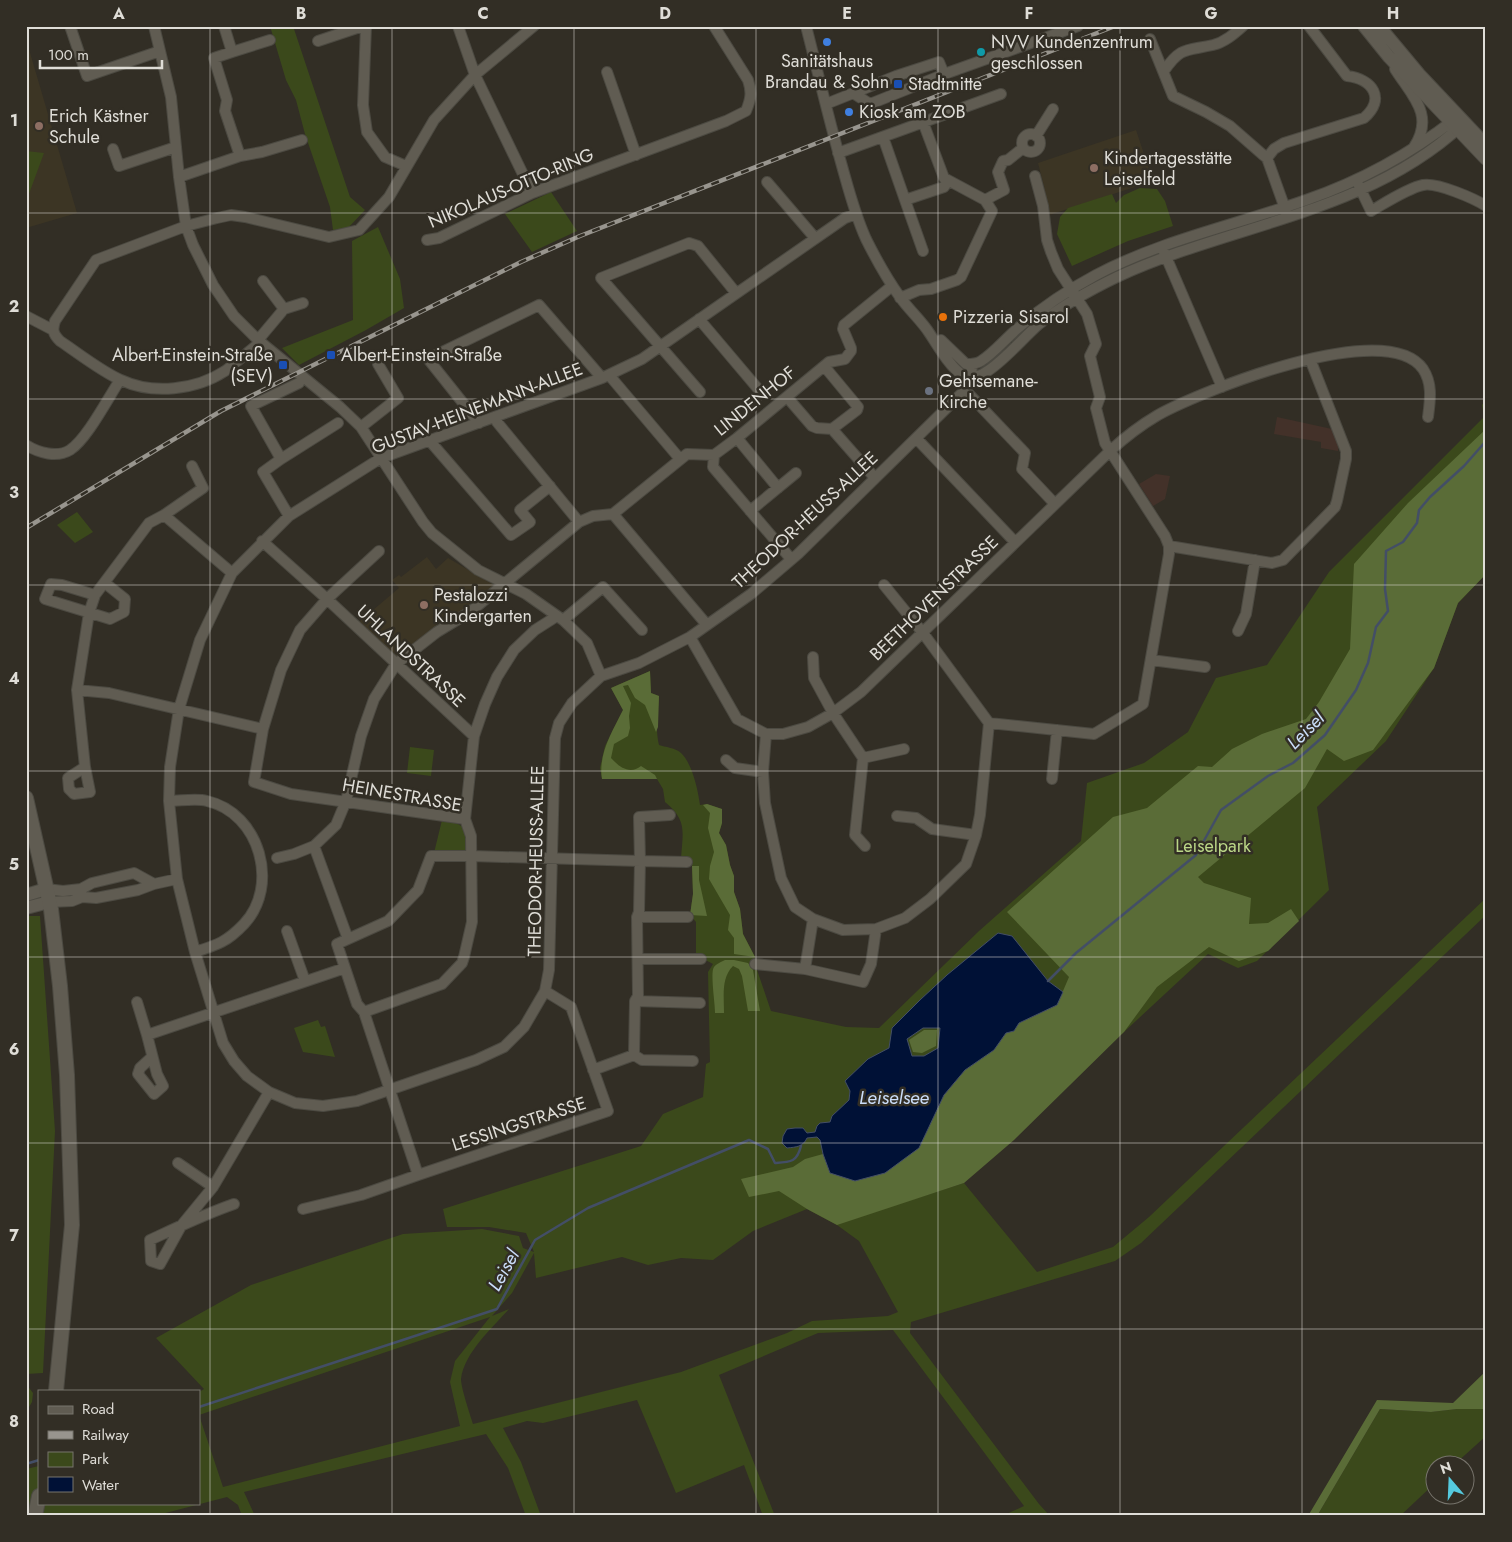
<svg xmlns="http://www.w3.org/2000/svg" width="1512" height="1542" font-family="Jost,sans-serif">
	<style>
		.industrial { fill: #433129 }
		.education { fill: #3c3524 }
		.green { fill: #3b491b; fill-rule: evenodd }
		.forest { fill: #5a6c37 }
		.water { fill: #001136; stroke: #434e66; fill-rule: evenodd }
		.lines { fill: none; stroke-linecap: round; stroke-linejoin: round }
		.stream { stroke: #434e66; stroke-width: 2.5 }
		.minor-tunnel { stroke: #4c4840; stroke-width: 10; stroke-dasharray: 10 5; stroke-linecap: butt }
		.minor-casing { stroke: #4c4a42; stroke-width: 12 }
		.tertiary-casing { stroke: #4c4a42; stroke-width: 14 }
		.secondary-casing { stroke: #4c4a42; stroke-width: 16 }
		.minor { stroke: #605c52; stroke-width: 10 }
		.tertiary { stroke: #605c52; stroke-width: 12 }
		.secondary { stroke: #605c52; stroke-width: 14 }
		.rail-casing { stroke: #98958e; stroke-width: 4.5 }
		.rail { stroke: #322e25; stroke-width: 2.5; stroke-dasharray: 8; stroke-linecap: butt }
		.grid { fill: none; stroke: #dfddd7; stroke-width: 1; stroke-opacity: 0.55 }
		.shop-dot { fill: #3f7fe0; stroke: #322e25; stroke-width: 2 }
		.culture-dot { fill: #0f9aa8; stroke: #322e25; stroke-width: 2 }
		.transit-dot { fill: #1a4fb4; stroke: #322e25; stroke-width: 2 }
		.education-dot { fill: #8d6e63; stroke: #322e25; stroke-width: 2 }
		.food-dot { fill: #e8710a; stroke: #322e25; stroke-width: 2 }
		.worship-dot { fill: #6b7280; stroke: #322e25; stroke-width: 2 }
		.labels { text-anchor: middle; stroke-width: 5; stroke-linejoin: round; paint-order: stroke }
		.poi-label { font-size: 18px; fill: #dfddd7; stroke: #322e25; text-anchor: start }
		.street-label { font-size: 18px; fill: #dfddd7; stroke: #322e25 }
		.park-label { font-size: 18px; fill: #bbd787; stroke: #322e25 }
		.water-label { font-size: 19px; font-style: italic; fill: #caddf9; stroke: #322e25 }
		.neatline { fill: none; stroke: #dfddd7; stroke-width: 2 }
		.grid-label { font-size: 16px; text-anchor: middle; font-weight: bold; fill: #dfddd7 }
	</style>
	<rect width="100%" height="100%" fill="#322e25"/>
	<!-- industrial -->
	<path class="industrial" d="M1277 417 1332 429 1339 442 1338 451 1321 448V442L1274 434Z
		M1156 474 1170 476 1165 499 1153 506 1139 484Z"/>
	<!-- education -->
	<path class="education" d="M26 39 77 213 26 228Z
		M1136 130 1153 181 1049 215 1044 186 1038 163Z
		M427 557 436 569 448 558 496 586 393 659 359 622 399 588 392 580 399 575 401 577Z"/>
	<!-- green -->
	<path class="green" d="M270 26H293L350 197 365 210 348 228 333 230 330 207 305 134 296 100 286 80Z
		M26 151 44 153 26 202Z
		M1140 188 1157 189 1165 201 1173 226 1128 241 1072 266 1057 234 1060 217 1068 208 1112 194 1116 203 1124 195Z
		M551 192 577 231 532 252 505 214Z
		M378 227 400 279 404 308 366 330 299 365 282 348 353 320 352 241Z
		M1486 400V574L1458 603 1434 668 1386 741 1317 807 1329 890 1257 961 1238 968 1208 954 1124 1032 839 1223 964 1183 1037 1272 1113 1247 1149 1217 1486 898V915L1141 1243 1115 1261 911 1322 910 1333 1039 1504 1050 1516H1037L1035 1514 1031 1516H1002L1024 1506 893 1330 818 1333 719 1375 775 1516H763L744 1465 676 1493 637 1400 543 1423 527 1421 503 1428 521 1462 541 1516H526L508 1468 486 1434 244 1492 255 1516H242L238 1505 227 1497 154 1516H26V1469L39 1466V1503H199V1392L204 1389 156 1338 251 1285 403 1234 482 1229 519 1236 523 1248 534 1252 526 1233 489 1227H447L443 1209 641 1146 663 1114 703 1097 706 1064 710 1062 708 972 713 964 696 955V922L690 915 693 894 692 866 681 858C683 831 687 820 665 802L663 789 657 779H602L600 768 605 746 623 710 611 688 650 671 651 693 659 696C658 713 655 729 659 745 665 747 676 748 681 753 692 763 698 790 700 805L707 804 722 809V823L719 833 726 845 730 865 734 876V892L740 909 743 934 755 957V964L771 1011 846 1027 879 1028 979 931 1081 841 1087 783 1144 763 1188 732 1216 678 1267 665 1329 572 1484 417 1482 405ZM807 1209 837 1225 859 1241 898 1312 888 1316 812 1321 787 1333 681 1372 473 1424C470 1414 461 1388 461 1379 464 1353 493 1327 509 1309L492 1316 512 1293 534 1253 536 1278 622 1257 648 1265 681 1258 713 1260 753 1231ZM490 1317 455 1361 450 1382 460 1426 223 1487 199 1415Z
		M77 512 93 532 75 543 57 525Z
		M410 747 434 750 431 776 407 773Z
		M442 820C464 824 471 828 467 852L434 853Z
		M26 916H40L55 1131 43 1373 26 1374Z
		M318 1020 321 1027 325 1026 335 1057 303 1052 294 1028Z
		M26 1384 33 1393 32 1402 26 1412Z
		M1380 1409 1431 1412 1457 1409H1486V1436L1455 1464H1434V1484L1400 1516H1317Z"/>
	<!-- forest -->
	<path class="forest" d="M1486 429V574L1458 603 1434 668 1373 750 1344 761 1327 749 1305 788 1198 877 1204 883 1251 898 1249 924 1268 923 1291 909 1299 921 1268 951 1239 961 1209 947 1157 987 1124 1032 1014 1140 964 1183 837 1225 807 1209 779 1191 749 1197 741 1179 793 1167 805 1159 823 1154 830 1173 919 1148 944 1095 965 1070 994 1050 1006 1033 1014 1031 1019 1023 1057 1005 1069 977 1007 912 1113 817 1147 808 1198 766 1212 767 1232 749 1262 734 1306 719 1319 702 1350 649 1354 564 1408 503Z
		M650 671 651 693 659 696 658 727 656 732 645 705 635 698 628 685 623 686 631 703 629 716 630 728 628 736 614 744 611 758C619 767 630 775 641 766L655 775 657 779H602C598 754 612 732 623 710L611 688Z
		M707 804 722 809V823L719 833 726 845 730 865 734 876V892L740 909 743 934 755 957 734 954V938L728 930 730 915 709 879 710 866 714 852 708 828 710 813 703 805Z
		M692 866H699V880L707 916 690 915 693 894Z
		M725 960H734L748 963 753 970 760 1011H748L742 976 739 969 733 966C721 978 724 996 724 1013H715C715 1003 710 972 714 967 716 964 721 962 725 960Z
		M924 1030H937L936 1046 922 1053 913 1052 909 1040Z
		M1486 1371V1409H1457L1431 1412 1380 1409 1317 1516H1308L1377 1400 1453 1403Z"/>
	<!-- water -->
	<path class="water" d="M998 933 1012 936 1048 981 1063 992 1057 1005 1019 1023 1014 1031 1006 1033 994 1050 965 1070 944 1095 919 1148 885 1173 855 1181 830 1173 823 1154 820 1140 817 1137 807 1138C803 1147 796 1147 787 1148L782 1143 783 1136 787 1129 795 1128H803L807 1133 815 1132 817 1126 820 1123 830 1122 832 1116 849 1100 850 1091 845 1081 868 1059 889 1048 892 1028 920 1000 947 975ZM923 1028H940L938 1048 924 1056H912L907 1039Z"/>
	<g class="lines">
		<!-- stream -->
		<path class="stream" d="M1048 981 1076 953 1196 855 1221 810 1268 776 1293 763 1325 735 1356 690 1368 663 1376 627 1388 611 1385 589 1386 551 1403 542 1417 523 1419 510 1430 497 1464 466 1486 441
			M199 1407 497 1309 535 1240 588 1208 749 1140 768 1149 775 1163C791 1162 797 1162 801 1146
			M26 1464 39 1460"/>
		<!-- minor-tunnel -->
		<path class="minor-tunnel" d="M759 390 767 401"/>
		<!-- minor casing -->
		<g class="minor-casing">
			<path id="minor" d="M70 26 87 76 160 51
				M154 26 171 97 179 177 186 226 193 245 213 285 234 316 258 340 340 407 361 427 423 522 432 533 478 570 526 594 563 620 587 643 601 676
				M366 26 363 105 367 132 385 157 406 166
				M458 26 475 75 532 193
				M806 26C818 73 829 120 842 166 849 191 855 215 866 239 876 259 887 279 900 297 909 310 922 321 930 334 937 345 952 370 963 375 971 378 979 377 986 372 1003 362 1023 338 1039 324 1063 305 1090 290 1117 277 1231 224 1366 214 1462 125
				M1150 39 1173 96 1206 112 1230 126 1262 154 1267 158 1287 214
				M318 41 363 26
				M232 52 270 40
				M1395 69C1412 96 1435 115 1414 147
				M1164 71C1181 46 1187 51 1213 45 1225 42 1234 34 1243 26
				M607 72 636 155
				M853 93 870 104 950 72 1078 26
				M826 104 896 76 939 62 944 74
				M923 122 944 178 985 200
				M1022 143a9 9 0 1 1 18 0a9 9 0 1 1-18 0Z
				M1036 136 1053 109
				M883 137 905 200
				M113 149 119 166 176 147
				M838 153 1001 94
				M240 156 262 152 302 140
				M1267 158 1274 149 1284 143 1364 118C1386 99 1373 79 1347 76L1309 26
				M179 177 240 156 225 111 227 100 214 58 232 52 224 26
				M767 182 815 238
				M1359 186 1371 211C1385 203 1408 188 1423 185 1437 182 1475 199 1486 206
				M856 214 845 218 642 359 602 378 381 458 289 516 232 573 200 640 179 709 170 767 169 801 177 879 195 952 223 1043 234 1061 247 1076 269 1092 295 1103 323 1106 357 1101 476 1060 504 1047 524 1027 545 991 549 970 555 738 559 723 572 703 601 676 639 663 690 637 751 594 798 554 965 390 971 381 972 364
				M427 240 439 238 532 193 726 121 746 111C751 99 752 92 748 80L714 26
				M923 251 905 200 944 187 948 181
				M1164 252 1222 387
				M900 298 919 290 931 289 957 280 961 277 992 211 985 200 1004 190 998 172 1003 161 1008 160 1023 148
				M284 309 303 303
				M26 316 53 330
				M699 319 759 390
				M258 340 284 309 263 281
				M941 340 966 364C971 364 977 364 981 361 994 353 1005 339 1018 328 1041 308 1068 290 1096 275 1162 240 1236 225 1306 200 1361 181 1410 154 1455 119
				M261 342C249 351 237 362 225 371 196 390 153 395 121 380 102 372 78 353 60 341 53 334 52 330 55 321L96 260 186 226 217 218 231 215 245 217 329 237 359 230 389 197 434 120 475 75 534 26
				M824 366 858 407 857 410 832 429
				M609 375 680 459
				M965 390 1025 453 1022 469 1055 504
				M700 392 601 278 689 243 698 246 736 293
				M787 397 812 426 817 428 832 429 875 478
				M495 417 497 422 579 522
				M479 423 428 359 539 305 602 378
				M361 427 398 398 378 364
				M737 438 778 488
				M916 438 1015 542
				M429 440 511 535 530 522 520 510 550 486
				M26 445C39 453 57 458 70 450 87 439 108 398 120 380
				M714 455 713 467 791 559
				M281 459 251 406 299 383
				M192 466 203 488 164 515 232 573
				M750 511 796 473
				M613 514 707 625
				M289 516 263 472 281 459 338 423
				M262 541 327 599 474 736
				M1169 546 1272 563 1283 560 1335 507 1337 501 1346 459V451L1310 359
				M105 583 125 599 124 612 110 619 45 599 51 584 62 585 95 595 149 523 164 515
				M563 620 603 587 642 630
				M1238 631 1246 614 1255 560
				M690 637 737 719 766 734H783L808 727 833 713 861 692 1110 451C1124 438 1141 425 1158 415 1204 390 1386 317 1423 369 1433 384 1430 401 1428 417
				M813 657 814 678 833 713 863 758 855 835 865 846
				M1151 660 1205 667
				M77 690 109 693 263 729 254 782 291 794 465 819
				M989 723 1094 734 1143 704 1169 554V546L1165 536 1105 443 1096 408 1100 397 1090 356 1096 344 1087 314 1058 269 1051 252 1047 240 1043 206 1035 176
				M263 729 281 670 300 630 327 599 379 551
				M766 734 763 772 765 803 781 878 795 907 813 919 843 930 876 929 905 918 930 899 966 864 976 835 980 815 989 723 923 633 884 585
				M863 758 904 749
				M726 760 735 768 763 772
				M85 767 90 792 74 794 69 789 68 778 85 767 77 690 89 613 95 595
				M1052 779 1057 730
				M169 801C181 801 196 798 207 801 260 813 280 886 244 924 227 942 217 945 195 952
				M670 815 639 817 640 861 687 862
				M897 816 916 818 932 829 976 835
				M314 846 348 939 337 944 357 1004 364 1012 418 1175 608 1111 571 1007 545 991
				M277 858 294 854 314 846 336 825 346 801 361 736 374 699 396 664 437 632 470 612 579 522 593 516 613 514 687 454 714 455 737 438 829 362 845 359 851 351V348L843 329 844 325 892 286
				M46 889 63 891 81 889 92 883 134 873 154 884
				M49 902 72 901 82 897 96 898 138 890 154 884 177 879
				M637 917H688
				M813 919 805 969 863 982 871 964 876 929
				M287 931 305 981
				M348 939 388 921 418 890 431 856H472L640 861 639 912 637 917 638 996 635 1001 634 1055 593 1070
				M638 959H701
				M755 964 805 969
				M635 1001 700 1003
				M137 1002 147 1035
				M364 1012 442 984 462 963 464 957 472 922 471 836 465 819 474 736 485 704 497 677 514 650 535 630 557 616
				M634 1055 642 1060 693 1061
				M152 1057 140 1068 138 1074 154 1094 163 1086 157 1074 147 1035 345 968
				M178 1163 213 1187
				M234 1204C205 1214 178 1227 150 1240L151 1261 160 1264 181 1226 213 1187 269 1092
				M303 1209 361 1195 418 1175"/>
		</g>
		<!-- tertiary casing -->
		<g class="tertiary-casing">
			<path id="tertiary" d="M1364 26 1389 57 1486 159
				M1379 26 1419 74 1486 145
				M26 895 46 889
				M26 908 49 902"/>
		</g>
		<!-- secondary casing -->
		<g class="secondary-casing">
			<path id="secondary" d="M26 798 51 909 60 986 67 1075 72 1225 56 1391
				M35 1516 39 1496"/>
		</g>
		<!-- minor -->
		<use href="#minor" class="minor"/>
		<!-- tertiary -->
		<use href="#tertiary" class="tertiary"/>
		<!-- secondary -->
		<use href="#secondary" class="secondary"/>
		<!-- rail casing -->
		<g class="rail-casing">
			<path id="rail" d="M26 528 221 411 521 262 580 236 1115 26"/>
		</g>
		<!-- rail -->
		<use href="#rail" class="rail"/>
	</g>
	<!-- grid -->
	<path class="grid" d="M210 26V1516M392 26V1516M574 26V1516M756 26V1516M938 26V1516M1120 26V1516M1302 26V1516M26 213H1486M26 399H1486M26 585H1486M26 771H1486M26 957H1486M26 1143H1486M26 1329H1486"/>
	<!-- markers -->
	<g class="shop-dot">
		<circle cx="827" cy="42" r="5"/>
		<circle cx="849" cy="112" r="5"/>
	</g>
	<circle class="culture-dot" cx="981" cy="52" r="5"/>
	<g class="transit-dot">
		<rect x="893" y="79" width="10" height="10" rx="2.5"/>
		<rect x="326" y="350" width="10" height="10" rx="2.5"/>
		<rect x="278" y="360" width="10" height="10" rx="2.5"/>
	</g>
	<g class="education-dot">
		<circle cx="39" cy="126" r="5"/>
		<circle cx="1094" cy="168" r="5"/>
		<circle cx="424" cy="605" r="5"/>
	</g>
	<circle class="food-dot" cx="943" cy="317" r="5"/>
	<circle class="worship-dot" cx="929" cy="391" r="5"/>
	<g class="labels">
		<!-- poi labels -->
		<g class="poi-label">
			<text x="991" y="48">NVV Kundenzentrum<tspan x="991" dy="21">geschlossen</tspan></text>
			<text x="827" y="67" text-anchor="middle">Sanitätshaus<tspan x="827" dy="21">Brandau &amp; Sohn</tspan></text>
			<text x="908" y="90">Stadtmitte</text>
			<text x="859" y="118">Kiosk am ZOB</text>
			<text x="49" y="122">Erich Kästner<tspan x="49" dy="21">Schule</tspan></text>
			<text x="1104" y="164">Kindertagesstätte<tspan x="1104" dy="21">Leiselfeld</tspan></text>
			<text x="953" y="323">Pizzeria Sisarol</text>
			<text x="273" y="361" text-anchor="end">Albert-Einstein-Straße<tspan x="273" dy="21">(SEV)</tspan></text>
			<text x="341" y="361">Albert-Einstein-Straße</text>
			<text x="939" y="387">Gehtsemane-<tspan x="939" dy="21">Kirche</tspan></text>
			<text x="434" y="601">Pestalozzi<tspan x="434" dy="21">Kindergarten</tspan></text>
		</g>
		<!-- street labels -->
		<g class="street-label">
			<text transform="translate(511 188) rotate(-23)" y="6">NIKOLAUS-OTTO-RING</text>
			<text transform="translate(755 401) rotate(-39)" y="6">LINDENHOF</text>
			<text transform="translate(477 408) rotate(-21)" y="6">GUSTAV-HEINEMANN-ALLEE</text>
			<text transform="translate(805 520) rotate(-43)" y="6">THEODOR-HEUSS-ALLEE</text>
			<text transform="translate(934 598) rotate(-44)" y="6">BEETHOVENSTRASSE</text>
			<text transform="translate(411 656) rotate(43)" y="6">UHLANDSTRASSE</text>
			<text transform="translate(402 795) rotate(10)" y="6">HEINESTRASSE</text>
			<text transform="translate(536 861) rotate(-89)" y="6">THEODOR-HEUSS-ALLEE</text>
			<text transform="translate(519 1124) rotate(-18)" y="6">LESSINGSTRASSE</text>
		</g>
		<!-- park labels -->
		<g class="park-label">
			<text x="1213" y="852">Leiselpark</text>
		</g>
		<!-- water labels -->
		<g class="water-label">
			<text transform="translate(1305 730) rotate(-45)" y="7">Leisel</text>
			<text x="894" y="1104">Leiselsee</text>
			<text transform="translate(503 1270) rotate(-61)" y="7">Leisel</text>
		</g>
	</g>
	<!-- border -->
	<rect width="1512" height="1542" fill="none" stroke="#322e25" stroke-width="55"/>
	<!-- legend -->
	<rect x="38" y="1390" width="162" height="115" fill="#322e25" stroke="#77746c"/>
	<rect x="48" y="1406" width="25" height="8" fill="#605c52" stroke="#77746c"/>
	<text x="82" y="1414" font-size="15" fill="#dfddd7">Road</text>
	<rect x="48" y="1431" width="25" height="8" fill="#98958e" stroke="#77746c"/>
	<text x="82" y="1440" font-size="15" fill="#dfddd7">Railway</text>
	<rect x="48" y="1452" width="25" height="15" fill="#3b491b" stroke="#77746c"/>
	<text x="82" y="1464" font-size="15" fill="#dfddd7">Park</text>
	<rect x="48" y="1477" width="25" height="15" fill="#001136" stroke="#77746c"/>
	<text x="82" y="1490" font-size="15" fill="#dfddd7">Water</text>
	<!-- north arrow -->
	<g transform="translate(1450 1480) rotate(341)"><circle r="24" fill="#322e25" stroke="#77746c"/>
	<path d="M0-4L9 19L0 12L-9 19Z" fill="#55cadf"/>
	<text y="-8" font-size="14" font-weight="bold" text-anchor="middle" fill="#dfddd7">N</text>
	</g>
	<!-- scale -->
	<path d="M40 60v8h122v-8" fill="none" stroke="#dfddd7" stroke-width="2.5"/>
	<text x="48" y="60" font-size="15" fill="#dfddd7" stroke="#322e25" stroke-width="4" paint-order="stroke">100 m</text>
	<rect x="28" y="28" width="1456" height="1486" class="neatline"/>
	<g class="grid-label">
		<text x="119" y="19">A</text>
		<text x="301" y="19">B</text>
		<text x="483" y="19">C</text>
		<text x="665" y="19">D</text>
		<text x="847" y="19">E</text>
		<text x="1029" y="19">F</text>
		<text x="1211" y="19">G</text>
		<text x="1393" y="19">H</text>
		<text x="14" y="126">1</text>
		<text x="14" y="312">2</text>
		<text x="14" y="498">3</text>
		<text x="14" y="684">4</text>
		<text x="14" y="870">5</text>
		<text x="14" y="1055">6</text>
		<text x="14" y="1241">7</text>
		<text x="14" y="1427">8</text>
	</g>
</svg>
